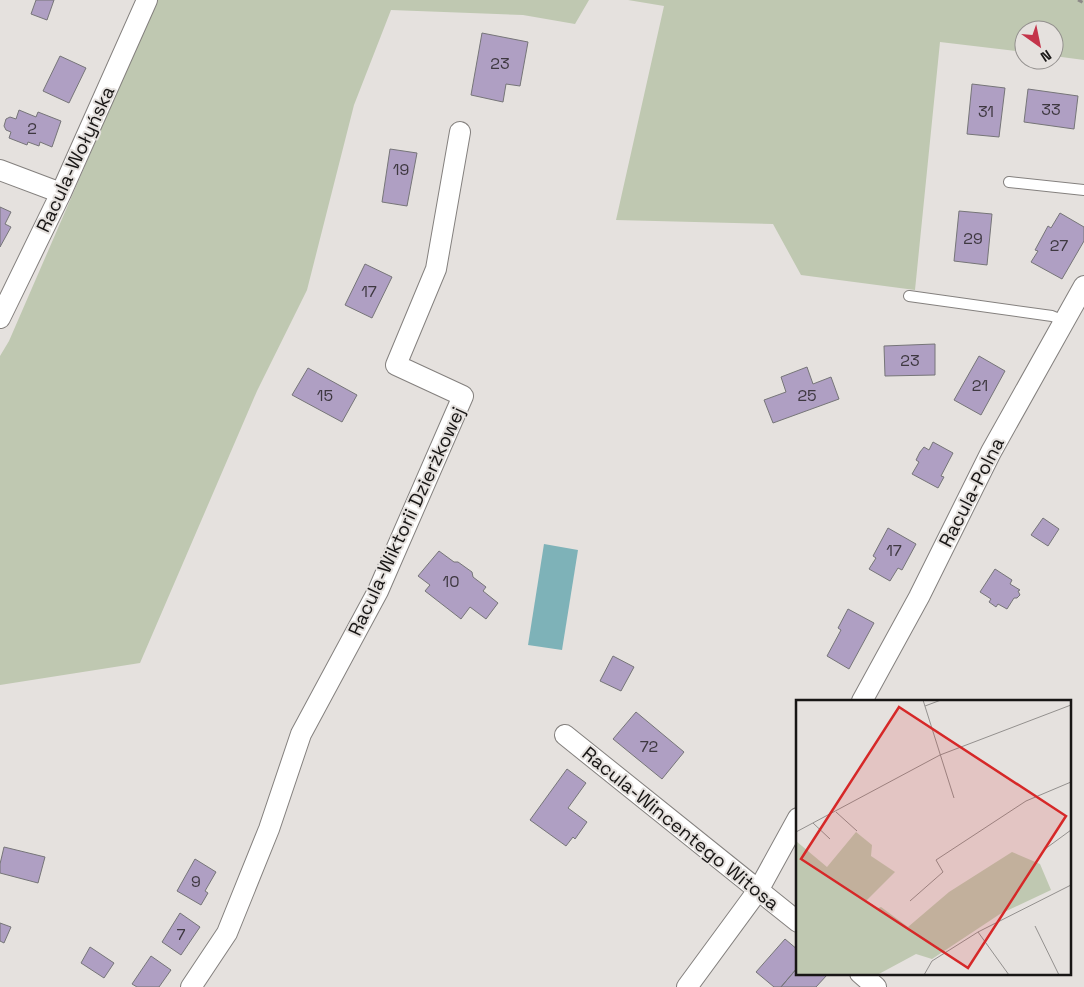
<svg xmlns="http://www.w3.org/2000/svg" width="1084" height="987" font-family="'Space Grotesk',sans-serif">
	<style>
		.green { fill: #bfc8b1 }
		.water { fill: #7eb2b8 }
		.building { fill: #af9fc3; stroke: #767578 }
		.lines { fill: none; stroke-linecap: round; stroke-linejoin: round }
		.lane-casing { stroke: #84807e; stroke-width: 12 }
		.street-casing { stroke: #84807e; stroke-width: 22 }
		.path { stroke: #8d8a88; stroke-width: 3; stroke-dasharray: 5 2.5; stroke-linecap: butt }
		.lane { stroke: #fff; stroke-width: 10 }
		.street { stroke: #fff; stroke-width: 20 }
		.labels { text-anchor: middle; stroke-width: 4; stroke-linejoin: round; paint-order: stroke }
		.number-label { font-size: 16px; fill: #3e3840 }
		.street-label { font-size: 19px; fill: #181615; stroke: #e5e1de }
		.inset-road { fill: none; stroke: #93908e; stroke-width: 1 }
		.view { fill: #d62828; fill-opacity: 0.15; stroke: #d62828; stroke-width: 2.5 }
		.inset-edge { fill: none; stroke: #181615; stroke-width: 2.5 }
	</style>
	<rect width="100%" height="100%" fill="#e5e1de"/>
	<!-- green -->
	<path class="green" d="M157 0H589L575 24 523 15 391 10 354 105 307 290 257 391 140 663 0 685V356L9 341Z
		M628 0H1084V60L1054 56V30H1024V52L940 42 915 290 801 275 773 224 616 220 664 6Z"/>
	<!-- water -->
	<path class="water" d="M544 544 578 550 562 650 528 645Z"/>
	<!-- building -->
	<path class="building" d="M36 0H54L47 20 31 14Z
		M482 33 528 42 520 86 506 84 503 102 471 95Z
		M60 56 86 68 69 103 43 91Z
		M972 84 1005 88 999 137 967 134Z
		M1028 89 1078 96 1074 129 1024 122Z
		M19 110 36 117 38 112 61 121 52 147 40 142 39 146 28 142 27 145 9 138 11 132 6 130 4 126 6 119 10 117 16 119Z
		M390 149 417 153 407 206 382 202Z
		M0 207 11 212 5 224 11 227 0 247Z
		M959 211 992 214 987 265 954 261Z
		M1060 213 1084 227V241L1062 279 1031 262 1038 251 1035 250 1048 226 1051 228Z
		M365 264 392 277 372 318 345 305Z
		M935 344V375L885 376 884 346Z
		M979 356 1005 371 981 415 954 400Z
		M807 367 813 384 831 377 839 399 773 423 764 400 786 392 781 377Z
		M308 368 357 395 342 422 292 395Z
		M933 442 953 453 941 476 944 477 938 488 912 474 919 462 916 460 920 452 924 447 929 450Z
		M1043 518 1059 529 1048 546 1031 535Z
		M888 528 916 544 902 570 898 568 890 581 869 569 876 558 873 556Z
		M439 551 454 562H458L472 572 473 577 486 587 483 591 498 603 486 619 470 607 461 619 425 591 430 585 418 576Z
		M995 569 1012 580 1010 584 1020 590 1018 591 1020 595 1017 598H1014L1007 609 998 604 996 607 989 602 991 599 980 592Z
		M848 609 874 623 849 669 827 656 841 630 838 628Z
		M613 656 634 667 621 691 600 681Z
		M636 712 684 752 662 779 613 739Z
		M567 769 586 783 568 808 587 822 575 839 573 837 566 846 530 820Z
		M4 847 45 857 38 883 0 873V864Z
		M195 859 216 872 205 891 208 893 201 905 177 891Z
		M180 913 200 927 181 955 162 942Z
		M0 923 11 927 4 943 0 941Z
		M785 939 798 950V967L781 987H774L756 972Z
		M90 947 114 963 104 978 81 963Z
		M151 956 171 970 159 987H137L132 984Z
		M798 967V973L827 975 816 987H781Z"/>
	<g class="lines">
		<!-- lane casing -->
		<g class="lane-casing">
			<path id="lane" d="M1009 182 1084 190
				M909 296 1052 316 1064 321"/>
		</g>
		<!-- street casing -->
		<g class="street-casing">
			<path id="street" d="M0 170 61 193
				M0 318 61 193 147 0
				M862 701 919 597 991 452 1084 286
				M565 735 798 922
				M860 973 876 987
				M191 987 227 933 269 829 301 734 378 591 463 396 396 365 436 269 460 132
				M687 987 759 889 798 818"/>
		</g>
		<!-- path -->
		<path class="path" d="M1078 0 1084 3"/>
		<!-- lane -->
		<use href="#lane" class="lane"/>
		<!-- street -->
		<use href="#street" class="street"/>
	</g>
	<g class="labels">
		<!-- number labels -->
		<g class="number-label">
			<text x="500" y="69">23</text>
			<text x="1051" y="115">33</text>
			<text x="986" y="117">31</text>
			<text x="32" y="134">2</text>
			<text x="401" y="175">19</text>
			<text x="973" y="244">29</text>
			<text x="1059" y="251">27</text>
			<text x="369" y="297">17</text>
			<text x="910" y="366">23</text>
			<text x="980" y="391">21</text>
			<text x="325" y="401">15</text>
			<text x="807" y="401">25</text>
			<text x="894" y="556">17</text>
			<text x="451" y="587">10</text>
			<text x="649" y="752">72</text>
			<text x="196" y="887">9</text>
			<text x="181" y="940">7</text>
		</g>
		<!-- street labels -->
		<g class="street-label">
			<text transform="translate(75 159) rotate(-65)" y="7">Racula-Wołyńska</text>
			<text transform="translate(971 492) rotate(-63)" y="7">Racula-Polna</text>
			<text transform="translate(406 521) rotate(-65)" y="7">Racula-Wiktorii Dzierżkowej</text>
			<text transform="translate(681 828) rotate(39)" y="7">Racula-Wincentego Witosa</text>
		</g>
	</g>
	<!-- overview -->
	<g transform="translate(796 700)">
		<rect width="275" height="275" fill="#e5e1de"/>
		<path d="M60 132 76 145 75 156 99 172 70 201 80 209 85 207 112 227 153 192 216 152 244 164 255 190 204 214 136 259 120 254 81 275H0V141L31 167Z" fill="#bfc8b1"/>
		<path class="inset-road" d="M127 0 158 98M129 6 145 0M40 112 61 131M17 123 34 139M0 132 144 55 275 5M249 149 275 130M114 201 147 172 140 160 230 101 275 82M239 226 263 275M182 232 213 275M128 275 136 261 182 232 275 185"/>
		<path class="view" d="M103 7 270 116 172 268 5 159Z"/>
		<rect width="275" height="275" class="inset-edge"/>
	</g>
	<!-- north arrow -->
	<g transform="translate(1039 45) rotate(147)"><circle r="24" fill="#e5e1de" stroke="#93908e"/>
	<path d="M0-4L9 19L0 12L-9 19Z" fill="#c4344a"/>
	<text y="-8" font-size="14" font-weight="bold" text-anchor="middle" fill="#181615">N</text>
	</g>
</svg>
